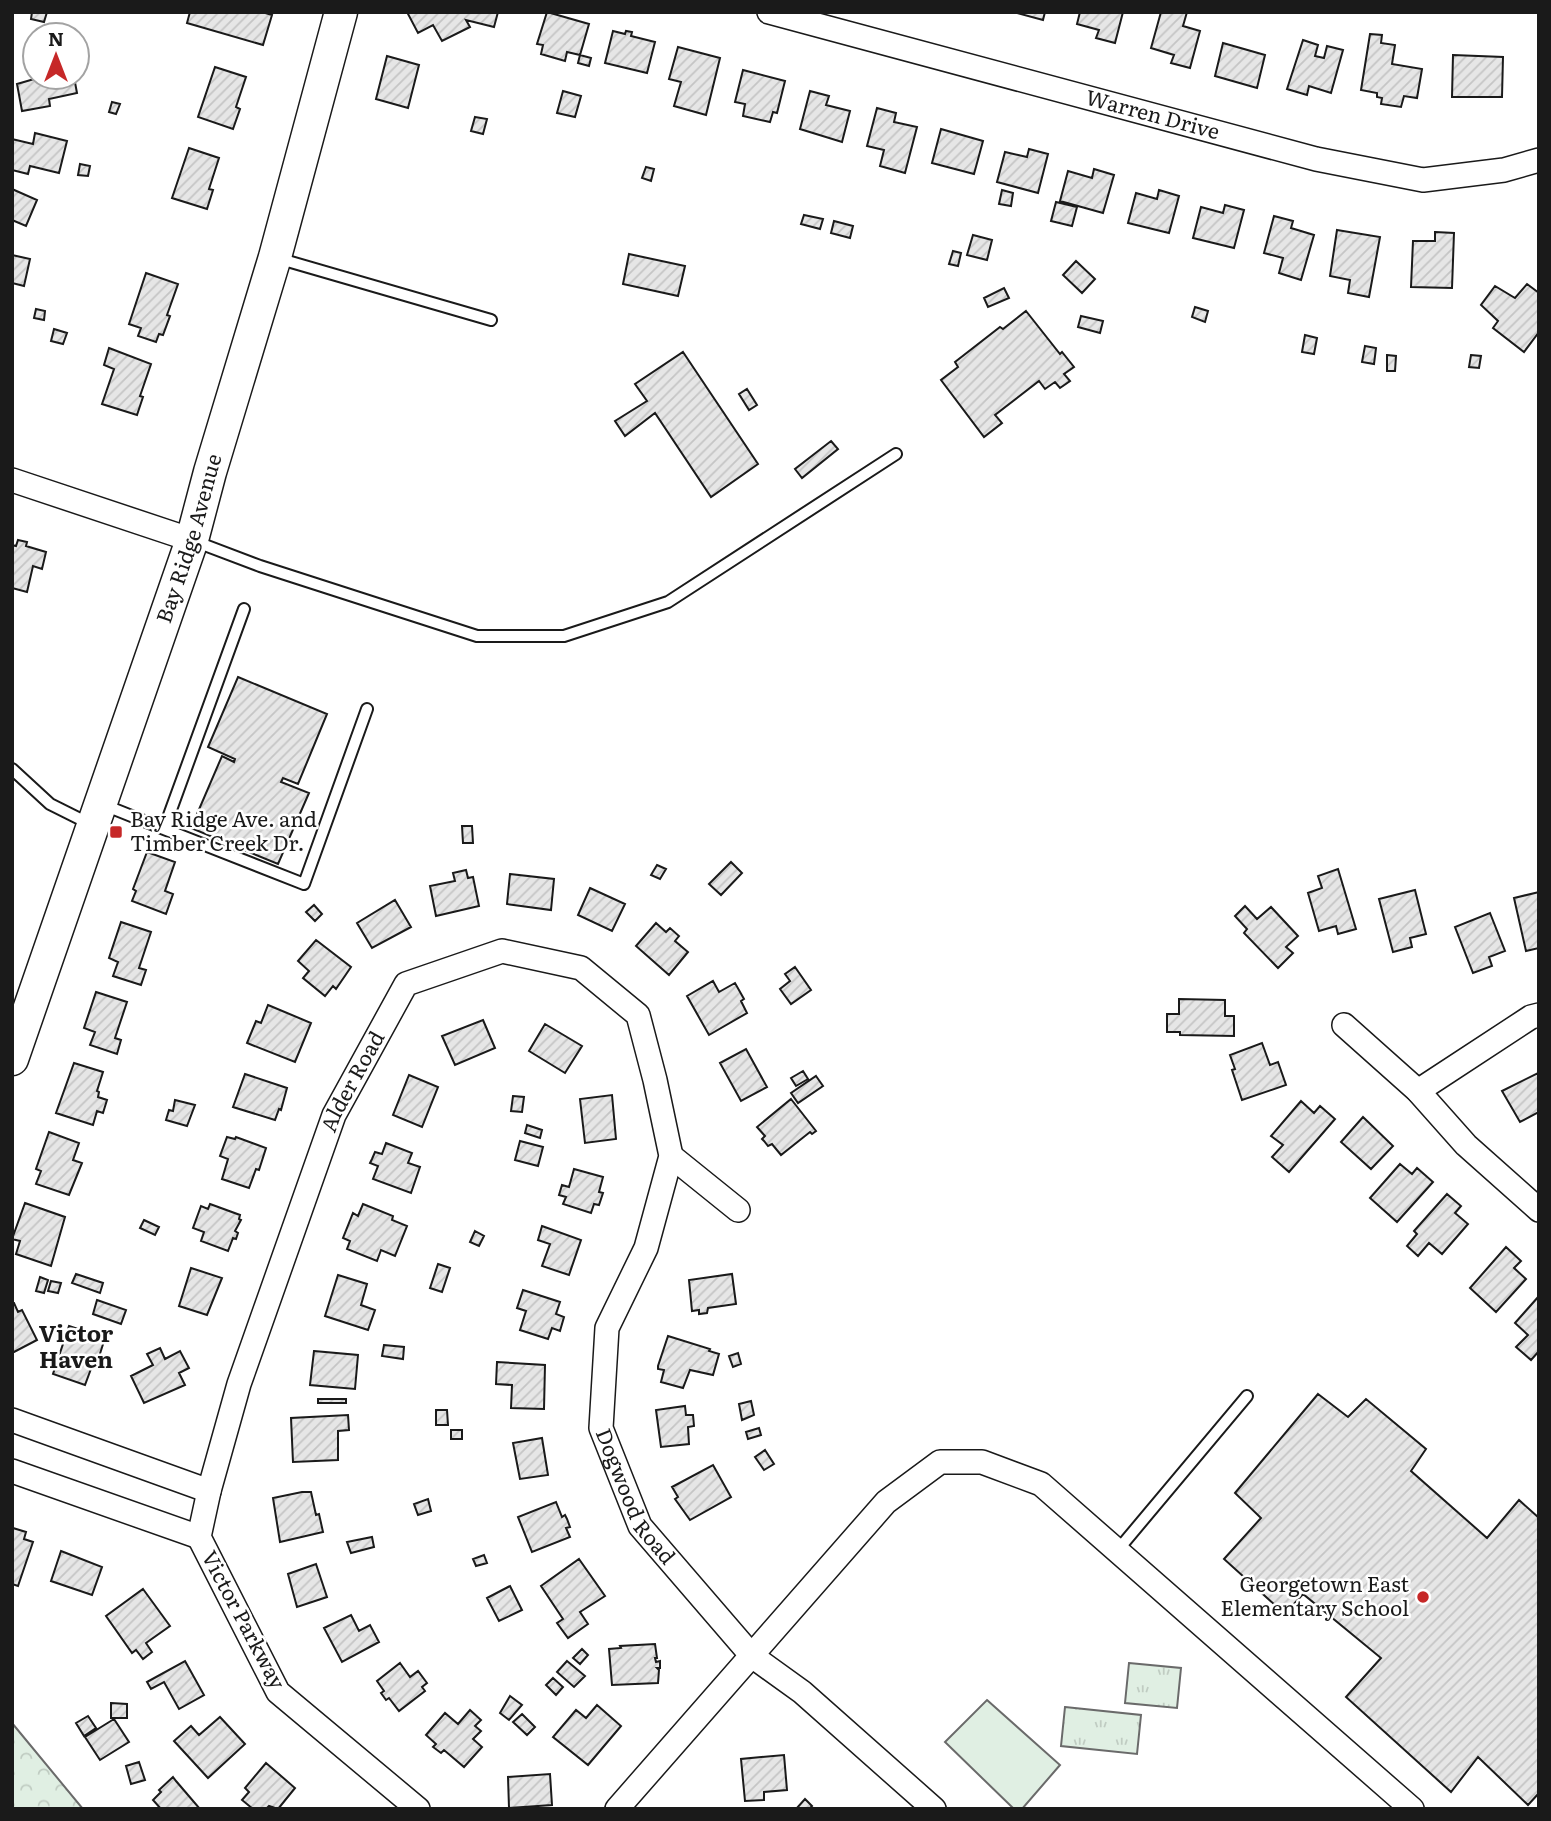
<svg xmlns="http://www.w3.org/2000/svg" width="1551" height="1821" font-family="Literata,serif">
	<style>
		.grass { fill: #e0efe3; stroke: #6a6a6a; stroke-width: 2 }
		.forest { fill: url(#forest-crowns); stroke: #6a6a6a; stroke-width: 2 }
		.park { fill: url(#park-tufts); stroke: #6a6a6a; stroke-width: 2 }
		.building { fill: url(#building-hatch); stroke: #1a1a1a; stroke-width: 2 }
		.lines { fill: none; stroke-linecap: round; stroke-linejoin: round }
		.service-casing { stroke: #1a1a1a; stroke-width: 14 }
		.minor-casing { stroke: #1a1a1a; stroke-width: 26 }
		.secondary-casing { stroke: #1a1a1a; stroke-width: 35 }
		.service { stroke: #fff; stroke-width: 10 }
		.minor { stroke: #fff; stroke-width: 23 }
		.secondary { stroke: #fff; stroke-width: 32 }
		.poi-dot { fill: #c62828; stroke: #fff; stroke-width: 2.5 }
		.labels { text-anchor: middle; stroke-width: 5; stroke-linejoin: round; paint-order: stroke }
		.street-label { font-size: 21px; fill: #1a1a1a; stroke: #fff }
		.poi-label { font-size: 21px; fill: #1a1a1a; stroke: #fff; text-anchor: start }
		.neighbourhood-label { font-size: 23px; font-weight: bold; fill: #1a1a1a; stroke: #fff }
	</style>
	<defs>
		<pattern id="forest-crowns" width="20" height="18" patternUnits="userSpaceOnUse" patternTransform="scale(1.75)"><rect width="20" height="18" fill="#e0efe3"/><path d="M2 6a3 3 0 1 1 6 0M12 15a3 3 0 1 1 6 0" fill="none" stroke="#c0ccc2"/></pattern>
		<pattern id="park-tufts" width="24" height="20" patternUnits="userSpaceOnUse" patternTransform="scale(1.75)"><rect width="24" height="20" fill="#e0efe3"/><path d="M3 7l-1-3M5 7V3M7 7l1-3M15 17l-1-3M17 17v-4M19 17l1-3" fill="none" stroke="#c0ccc2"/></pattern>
		<pattern id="building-hatch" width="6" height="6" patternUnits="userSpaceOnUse" patternTransform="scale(1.75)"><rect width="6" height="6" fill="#e6e6e6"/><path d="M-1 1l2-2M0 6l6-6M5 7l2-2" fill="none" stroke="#c5c5c5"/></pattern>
	</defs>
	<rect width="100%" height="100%" fill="#fff"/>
	<!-- grass -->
	<path class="grass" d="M987 1700 1060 1765 1022 1809H1014L945 1742Z"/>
	<!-- forest -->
	<path class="forest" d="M12 1723 83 1809H12Z"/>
	<!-- park -->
	<path class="park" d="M1129 1663 1181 1668 1177 1708 1125 1703Z
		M1065 1707 1141 1715 1137 1754 1061 1746Z"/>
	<!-- building -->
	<path class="building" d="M32 12H47L44 22 31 19Z
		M190 12H262L272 15 263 45 187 23Z
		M407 12H498L494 27 466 20 470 27 442 41 433 25 418 33Z
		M547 12 589 24 580 55 567 52 565 61 541 54 543 45 537 44Z
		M1013 12H1045L1043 20Z
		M1080 12H1123L1115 43 1096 38 1099 30 1077 24Z
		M1161 12H1187L1183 26 1200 31 1190 68 1171 63 1174 55 1151 48Z
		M613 31 625 34 626 31 632 32 631 36 655 42 647 73 605 63Z
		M1370 34 1382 35 1381 43 1395 45 1392 64 1422 69 1417 98 1404 96 1401 107 1381 104 1382 98 1377 97V93L1361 90Z
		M1303 40 1318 45 1315 56 1324 58 1327 46 1343 50 1331 93 1309 86 1307 95 1287 89Z
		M1223 43 1265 55 1257 88 1215 76Z
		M678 47 720 58 706 115 674 106 681 82 669 79Z
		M580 55 591 58 589 66 578 63Z
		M1453 55 1503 57 1502 97H1452Z
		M387 56 419 65 408 108 376 99Z
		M215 67 246 77 236 107 240 109 233 129 198 117Z
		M743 70 785 81 777 113 773 112 770 122 743 116 745 104 735 102Z
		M41 77H74L77 93 49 99 50 106 22 111 17 84Z
		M563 91 581 96 575 117 557 113Z
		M810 91 829 96 826 105 850 111 842 142 800 129Z
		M112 102 120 104 116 114 109 112Z
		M877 108 896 113 894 122 917 127 905 173 880 166 884 150 867 146Z
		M475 117 487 119 483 134 471 131Z
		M941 129 983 141 974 174 932 163Z
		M35 133 67 141 59 173 30 166 28 174 12 170V139L33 144Z
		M189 148 219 158 209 189 213 190 207 209 172 198Z
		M1029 149 1048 154 1038 193 997 182 1005 152 1027 157Z
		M80 164 90 166 88 176 78 175Z
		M646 167 654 169 651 181 642 178Z
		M1094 169 1114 175 1103 213 1060 201 1068 171 1092 178Z
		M12 189 37 200 26 226 12 220Z
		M1002 190 1013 193 1011 206 999 204Z
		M1159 190 1179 196 1169 233 1128 223 1136 193 1157 199Z
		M1056 202 1077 207 1072 226 1051 221Z
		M1225 205 1244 210 1234 248 1193 238 1201 207 1223 213Z
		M804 215 823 219 820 229 801 224Z
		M1274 216 1293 221 1291 228 1314 235 1301 280 1279 273 1283 258 1264 253Z
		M834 221 853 226 850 238 831 233Z
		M1337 230 1380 237 1369 297 1348 293 1350 280 1330 276Z
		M1435 232 1454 233 1452 288 1411 287 1413 241H1435Z
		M973 235 992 240 987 260 967 255Z
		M953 251 961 253 958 266 949 264Z
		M629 254 685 266 678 296 623 284Z
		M12 255 30 259 24 286 12 283Z
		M1076 261 1095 279 1082 293 1063 275Z
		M146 273 178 284 167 315 170 316 163 335 159 334 156 342 138 336 141 328 129 324Z
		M1527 284 1539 293V332L1524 352 1493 328 1498 321 1481 305 1495 286 1515 298Z
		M1004 288 1009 298 988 307 984 298Z
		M1195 307 1208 311 1205 322 1192 317Z
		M36 309 45 311 44 320 34 318Z
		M1026 311 1060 354 1062 352 1074 367 1064 374 1070 381 1060 388 1055 382 1045 389 1039 381 995 415 1002 423 984 437 941 380 958 367 955 362 1000 327 1003 329Z
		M1081 316 1103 321 1100 333 1078 327Z
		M54 329 67 333 63 344 51 341Z
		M1305 335 1317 338 1314 354 1302 352Z
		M1365 346 1376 348 1374 364 1362 362Z
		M109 348 151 364 140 396 143 397 137 415 102 404 114 369 104 365Z
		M683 352 758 464 711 497 655 413 625 436 615 421 647 401 635 384Z
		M1387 355 1396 356 1395 371H1387Z
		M1471 355 1481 356 1479 368 1469 367Z
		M747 389 757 405 749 410 739 394Z
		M831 441 838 449 802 478 795 469Z
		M18 540 27 542 26 546 46 552 42 569 33 566 27 592 12 588V545L16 546Z
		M238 677 327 714 298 784 283 778 281 782 309 793 278 864 191 828 222 756 234 762 235 759 208 747Z
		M462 826H472L473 843H463Z
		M147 852 175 862 165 891 173 894 166 914 132 901 136 891 133 889Z
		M731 862 742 873 721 895 709 884Z
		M657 865 666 869 660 879 651 875Z
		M1338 869 1356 929 1338 934 1336 926 1319 931 1308 893 1322 888 1318 876Z
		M466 870 468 878 473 877 479 906 436 916 430 886 455 881 453 873Z
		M510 874 554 879 551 910 507 904Z
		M590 888 625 904 612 931 578 915Z
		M1415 890 1426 934 1410 938 1412 947 1393 952 1379 899Z
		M1539 892V948L1526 951 1514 898Z
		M395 900 411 927 372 948 357 923Z
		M314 905 322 914 315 921 306 912Z
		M1245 906 1257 919 1271 907 1298 936 1286 947 1293 953 1278 968 1244 933 1247 929 1235 916Z
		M1490 913 1505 951 1489 957 1492 966 1473 973 1455 927Z
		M121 922 151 932 139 968 146 970 141 985 113 976 118 962 109 958Z
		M656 923 666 932 670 928 679 936 675 941 688 952 669 975 636 946Z
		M316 940 351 967 336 989 333 986 325 996 303 978 309 971 298 961Z
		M795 967 811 990 791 1004 780 989 790 981 785 974Z
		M713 981 719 992 735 983 744 999 741 1001 747 1013 709 1035 687 996Z
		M96 992 127 1002 115 1038 121 1040 117 1054 90 1045 95 1032 84 1028Z
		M1179 999 1225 1000V1016H1234V1036L1180 1035V1032H1167V1014H1179Z
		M268 1005 311 1023 295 1062 247 1043 256 1021 261 1023Z
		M483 1020 495 1048 455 1065 442 1036Z
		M545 1024 582 1046 565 1073 529 1051Z
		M1262 1043 1270 1065 1278 1062 1286 1085 1242 1100 1232 1070 1235 1069 1230 1055Z
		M746 1049 767 1087 741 1101 720 1063Z
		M74 1063 103 1072 97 1091 99 1092 98 1097 107 1100 103 1113 97 1111 93 1125 56 1113Z
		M803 1071 808 1079 796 1086 791 1078Z
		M1538 1073 1539 1112 1520 1122 1502 1091Z
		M245 1074 287 1088 281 1110 279 1109 275 1120 233 1107Z
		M409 1075 438 1087 422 1127 393 1115Z
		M816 1076 823 1086 798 1103 791 1093Z
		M612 1095 616 1139 585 1143 580 1099Z
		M513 1096 524 1097 522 1112 511 1111Z
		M791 1099 816 1131 812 1134 810 1132 781 1155 772 1144 768 1146 764 1141 762 1139 765 1136 757 1127Z
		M175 1100 195 1105 187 1126 166 1120 169 1110 173 1111Z
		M1301 1101 1314 1113 1320 1106 1335 1119 1289 1172 1272 1157 1283 1145 1271 1136Z
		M1363 1117 1393 1146 1371 1169 1341 1142Z
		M527 1125 542 1130 540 1138 525 1133Z
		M49 1132 79 1143 73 1160 82 1163 69 1195 36 1184 41 1171 36 1169Z
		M227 1137 235 1139 236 1137 266 1148 259 1170 256 1169 249 1188 222 1179 228 1159 220 1156Z
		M520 1141 543 1147 538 1166 515 1160Z
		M386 1143 412 1153 408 1163 420 1167 411 1193 373 1179 378 1166 370 1163 372 1159 375 1152 382 1154Z
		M1400 1164 1412 1174 1417 1168 1433 1182 1397 1222 1370 1198Z
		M574 1169 603 1177 599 1192 603 1193 599 1205 594 1204 591 1213 563 1204 566 1197 559 1195 562 1185 569 1187Z
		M1447 1194 1461 1206 1455 1213 1468 1224 1442 1254 1429 1243 1418 1256 1407 1246 1417 1234 1414 1231Z
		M25 1203 65 1217 51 1266 16 1254 20 1241 12 1239Z
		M210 1204 240 1215 239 1219 241 1220 235 1231 238 1233 236 1239 233 1238 228 1251 201 1241 204 1232 193 1228 201 1206 208 1209Z
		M363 1204 393 1216 392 1220 407 1226 395 1256 381 1250 377 1261 347 1249 350 1241 343 1238 353 1213 358 1216Z
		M144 1220 159 1227 155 1235 140 1228Z
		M542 1226 581 1240 569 1275 542 1266 550 1244 538 1240Z
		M475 1231 484 1236 479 1246 470 1242Z
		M1506 1247 1521 1261 1514 1268 1526 1279 1496 1312 1470 1288Z
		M438 1264 450 1268 442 1292 430 1288Z
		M191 1268 222 1278 207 1315 179 1306Z
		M76 1274 103 1283 100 1293 72 1283Z
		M732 1274 736 1304 708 1308 707 1313 699 1314V1310L692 1311 689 1280Z
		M338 1275 367 1284 361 1305 375 1310 368 1330 325 1316Z
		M40 1277 48 1280 44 1293 36 1291Z
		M51 1281 61 1283 58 1293 48 1291Z
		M523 1290 560 1302 556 1314 564 1317 560 1331 552 1328 548 1339 520 1330 526 1311 517 1308Z
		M1539 1296V1351L1531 1360 1516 1347 1528 1335 1515 1323Z
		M97 1300 126 1310 121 1324 93 1314Z
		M12 1303H14L18 1312 22 1310 37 1340 12 1353Z
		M69 1326 105 1338 98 1360 95 1358 85 1385 53 1374Z
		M668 1336 710 1349 709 1351 719 1354 713 1375 690 1370 683 1388 661 1382 664 1370 658 1369V1366Z
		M384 1345 404 1347 403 1359 382 1356Z
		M160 1348 165 1359 180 1351 189 1368 179 1373 185 1385 144 1403 131 1376 153 1365 147 1354Z
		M314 1351 358 1355 355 1389 310 1385Z
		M738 1353 741 1364 733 1367 729 1356Z
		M497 1362 545 1365 544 1409 511 1408 512 1385 496 1384Z
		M1318 1394 1348 1417 1366 1399 1426 1449 1411 1471 1487 1538 1519 1500 1539 1518V1793L1528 1805 1478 1757 1451 1792 1346 1697 1381 1658 1303 1594 1285 1614 1224 1559 1261 1518 1235 1493Z
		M318 1399H346V1403H318Z
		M751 1401 754 1415 742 1420 739 1404Z
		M685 1406 686 1415H693L694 1426 688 1427 689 1444 661 1447 656 1410Z
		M436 1410H447L448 1425H436Z
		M348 1415 349 1430 338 1431V1460L293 1462 291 1418Z
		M759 1428 761 1435 748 1439 746 1432Z
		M451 1430H462V1439H451Z
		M542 1438 548 1475 520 1479 513 1443Z
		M765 1450 774 1464 764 1470 755 1457Z
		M713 1465 731 1497 690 1520 675 1499 678 1497 672 1487Z
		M302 1492H311L316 1515 319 1514 323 1532 280 1542 273 1498Z
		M428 1499 431 1511 418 1515 414 1504Z
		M556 1502 562 1517 565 1515 567 1519 570 1527 566 1528 570 1537 532 1552 518 1517Z
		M13 1528 26 1532 24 1539 33 1542 18 1586 12 1584Z
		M372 1537 374 1547 351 1553 347 1542Z
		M61 1551 102 1567 92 1595 51 1581Z
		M484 1555 487 1563 476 1566 473 1559Z
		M579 1559 605 1596 580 1612 588 1624 568 1638 557 1623 563 1619 541 1586Z
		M316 1564 327 1597 297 1607 288 1574Z
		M510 1586 522 1610 499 1621 487 1598Z
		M143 1589 170 1626 146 1643 152 1652 143 1659 136 1650 132 1653 106 1616Z
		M351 1615 359 1631 370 1625 379 1642 342 1662 324 1628Z
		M655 1644 657 1658H655L656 1662 660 1661V1668H657L659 1670 658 1683 612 1685 609 1649 621 1648 620 1646Z
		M582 1649 588 1655 580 1664 573 1658Z
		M185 1661 204 1695 179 1709 164 1682 151 1689 147 1682Z
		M567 1661 585 1676 574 1687 557 1672Z
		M400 1663 410 1677 418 1671 427 1683 422 1687 425 1691 399 1711 389 1698 386 1700 381 1693 384 1691 377 1681Z
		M553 1678 563 1687 556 1695 546 1685Z
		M510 1696 522 1705 509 1720 500 1713Z
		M111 1703 127 1704V1718H111Z
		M597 1705 621 1726 588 1765 553 1737 576 1710 586 1718Z
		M470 1710 481 1720 475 1726 481 1731 473 1739 482 1747 464 1767 444 1750 441 1753 433 1747 436 1744 426 1735 445 1713 458 1724Z
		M522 1714 535 1727 527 1735 513 1722Z
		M88 1716 96 1728 84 1736 76 1723Z
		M220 1717 245 1744 208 1778 174 1741 191 1726 199 1735Z
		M114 1719 129 1742 100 1760 85 1737Z
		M784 1755 787 1790 764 1792V1800L745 1801 741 1759Z
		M139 1762 145 1780 131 1784 126 1766Z
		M266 1763 295 1788 278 1809 269 1806 266 1809H253L242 1800 249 1792 245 1788Z
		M550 1774 552 1805 509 1808 508 1777Z
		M173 1777 176 1781 200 1809H161L153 1800 161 1792 159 1790Z
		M805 1799 812 1806 809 1809H796Z"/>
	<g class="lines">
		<!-- service casing -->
		<g class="service-casing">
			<path id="service" d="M277 258 491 320
				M194 541 260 566 477 636H564L668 602 896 454
				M12 769 50 804 90 824
				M104 805 164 829 244 609
				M164 829 304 884 367 709
				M1117 1551 1247 1396"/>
		</g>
		<!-- minor casing -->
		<g class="minor-casing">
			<g id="minor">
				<path id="s1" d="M769 12 1316 159 1423 180 1504 170 1539 160"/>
				<path d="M12 480 192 540"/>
				<path d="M1344 1025 1418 1091 1466 1145 1539 1210"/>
				<path d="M1418 1091 1531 1017 1539 1015"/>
				<path d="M671 1156 738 1210"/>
				<path d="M12 1420 209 1491"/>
				<path d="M12 1471 199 1537"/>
				<path id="s2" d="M418 1809 278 1692 199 1537 209 1491 239 1384 334 1115 406 984 502 951 581 968 638 1015 655 1080 671 1156 646 1248 607 1328 601 1428 640 1526 752 1656 802 1692 934 1809"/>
				<path d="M617 1809 886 1502 940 1462H982L1041 1484 1412 1809"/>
			</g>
		</g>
		<!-- secondary casing -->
		<g class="secondary-casing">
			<g id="secondary">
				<path id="s3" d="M12 1059 192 540 210 472 275 257 341 12"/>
			</g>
		</g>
		<!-- service -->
		<use href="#service" class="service"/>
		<!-- minor -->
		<use href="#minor" class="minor"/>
		<!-- secondary -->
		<use href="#secondary" class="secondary"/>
	</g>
	<!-- markers -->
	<g class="poi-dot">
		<rect x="109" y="825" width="14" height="14" rx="3.5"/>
		<circle cx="1423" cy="1597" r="7"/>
	</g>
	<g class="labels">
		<!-- street labels -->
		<g class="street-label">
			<text dy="7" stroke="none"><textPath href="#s1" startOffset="397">Warren Drive</textPath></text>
			<text dy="7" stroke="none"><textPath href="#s3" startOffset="550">Bay Ridge Avenue</textPath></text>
			<text dy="7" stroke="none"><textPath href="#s2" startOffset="838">Alder Road</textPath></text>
			<text dy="7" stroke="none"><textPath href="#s2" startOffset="1712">Dogwood Road</textPath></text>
			<text transform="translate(243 1620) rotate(62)" y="7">Victor Parkway</text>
		</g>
		<!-- poi labels -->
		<g class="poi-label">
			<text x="130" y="827">Bay Ridge Ave. and<tspan x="130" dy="24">Timber Creek Dr.</tspan></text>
			<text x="1409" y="1592" text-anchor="end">Georgetown East<tspan x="1409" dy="24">Elementary School</tspan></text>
		</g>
		<!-- neighbourhood labels -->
		<g class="neighbourhood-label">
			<text x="76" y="1342">Victor<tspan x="76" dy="26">Haven</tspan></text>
		</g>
	</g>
	<!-- border -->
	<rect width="1551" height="1821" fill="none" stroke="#1a1a1a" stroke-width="28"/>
	<!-- north arrow -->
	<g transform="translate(56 56)"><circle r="33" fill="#ffffff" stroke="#a3a3a3" stroke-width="2"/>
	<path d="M0-5L12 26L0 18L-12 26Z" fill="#c62828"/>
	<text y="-10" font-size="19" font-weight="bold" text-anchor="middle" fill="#1a1a1a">N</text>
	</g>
</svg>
